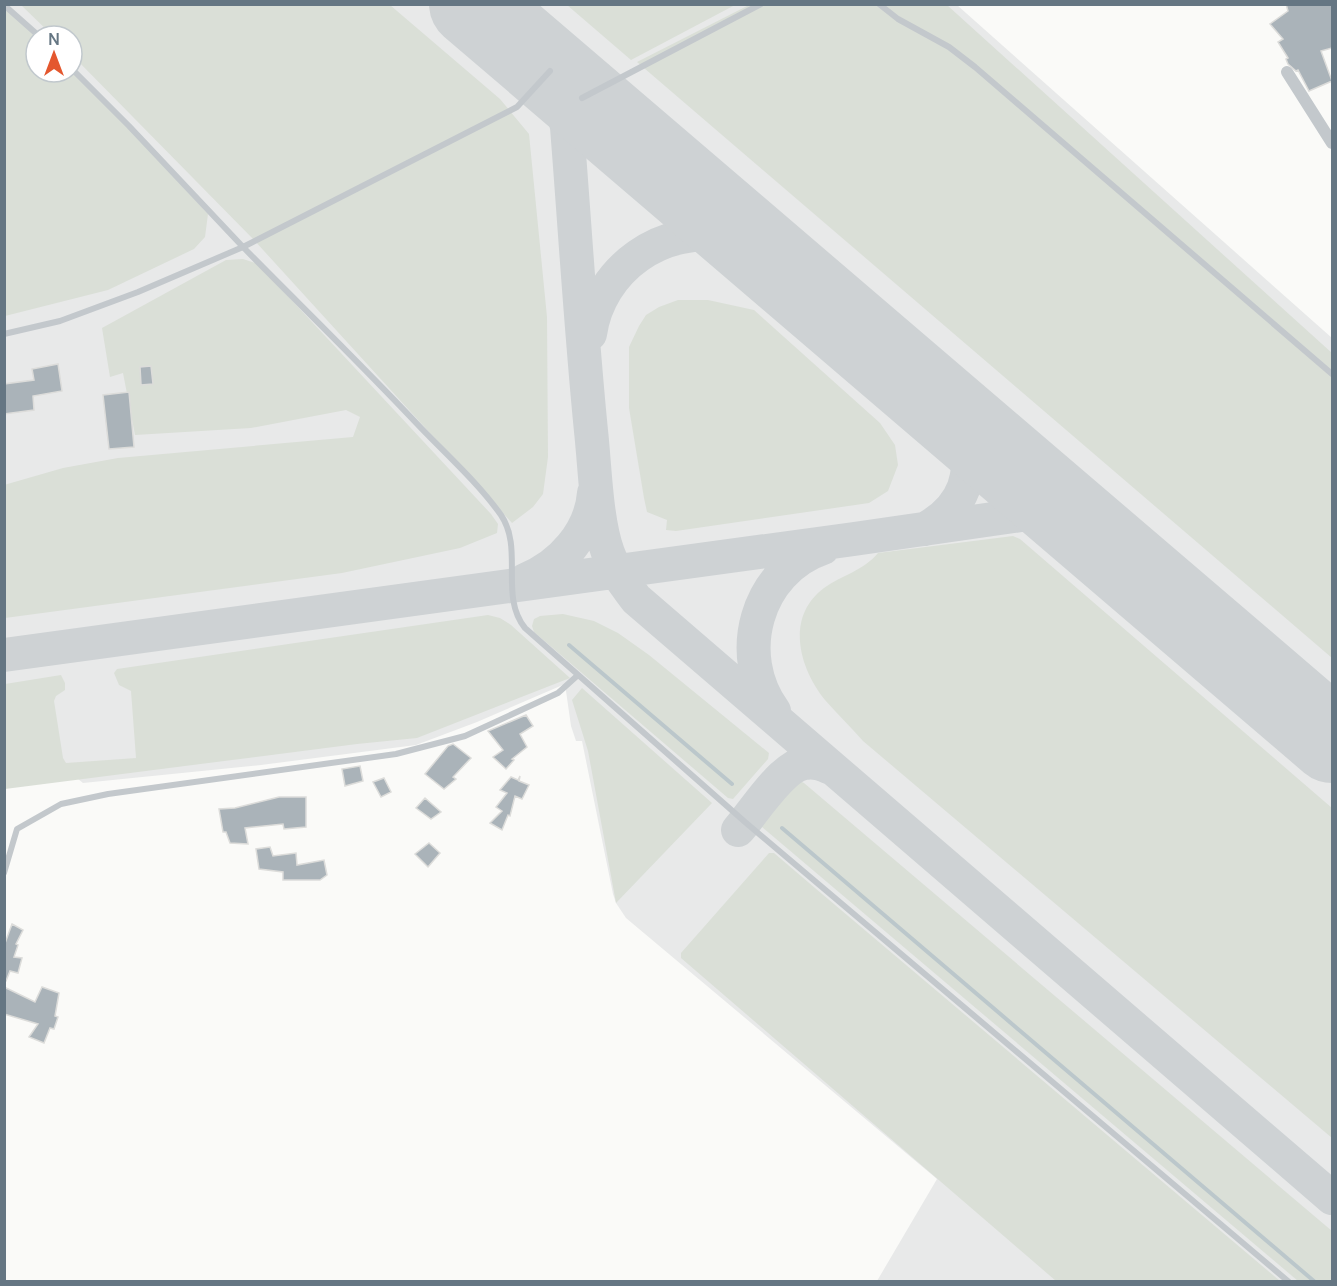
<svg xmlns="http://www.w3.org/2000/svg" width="1337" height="1286" font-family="Manrope,sans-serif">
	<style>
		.built { fill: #e8e9e9; fill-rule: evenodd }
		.green { fill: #dadfd7 }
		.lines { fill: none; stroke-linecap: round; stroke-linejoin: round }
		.stream { stroke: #bbc7cb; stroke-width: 4 }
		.taxiway { stroke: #ced2d4; stroke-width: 34 }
		.runway { stroke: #ced2d4; stroke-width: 86 }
		.building { fill: #aab3b9; stroke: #dcdcda; stroke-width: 1.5 }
		.service { stroke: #c3c8cc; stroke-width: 6 }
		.minor { stroke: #c3c8cc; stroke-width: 12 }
	</style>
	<rect width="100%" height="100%" fill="#fafaf8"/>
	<!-- built -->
	<path class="built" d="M4 5H957L1332 338V1281H877L937 1179 626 918 616 903 613 894 582 741H576L571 726 565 684 477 722 416 745 261 765 83 783 45 752 5 758ZM36 36H72V72H36Z"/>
	<!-- green -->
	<path class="green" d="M4 5 36 36V72H72L119 117 208 214 205 237 194 249 108 290 5 316Z
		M21 5H390L500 99 529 134 547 317 548 457 543 494 533 507 512 523 254 240 72 55V36H53Z
		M567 5H735L631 60Z
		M749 5H947L1332 353V658L637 62Z
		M243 259 258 264 491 514 498 524 497 533 460 548 342 573 5 618 4 485 63 468 118 458 353 437 360 417 346 410 251 428 135 435 123 373 110 377 102 328 226 260Z
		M678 300H708L754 310 880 423 895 445 898 465 888 491 869 503 676 531 666 530 667 520 647 512 644 498 629 408V347L639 326 646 315 659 307Z
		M1013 536 1020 539 1332 808V1138L863 741C851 727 837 714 825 700 799 668 785 617 824 588 842 575 863 571 878 553Z
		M563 614 594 621 618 633 649 655 769 753 768 759 733 799 728 798 534 632 532 626 534 619 540 616Z
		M488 615 500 618 511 625 570 678 417 738 357 744 5 789V684L61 675 65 683V690L56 696 54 701 63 758 66 763 136 758 131 691 119 685 114 673 117 669Z
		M582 688 712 803 616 903 588 751 572 700Z
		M798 780 804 783 1332 1231V1281H1298L762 827V817C771 808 788 785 798 780Z
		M769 853H774L815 888 1280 1281H1056L681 958V953Z"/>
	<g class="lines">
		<!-- stream -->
		<path class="stream" d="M569 645 732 784
			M782 828 1315 1282"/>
		<!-- taxiway -->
		<path class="taxiway" d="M550 71 560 97 567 127C575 229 581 330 591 431 595 467 596 521 608 553 614 571 625 584 636 599L1332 1198
			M590 334C599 269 663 223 729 237 740 240 752 248 763 253
			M925 529C968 505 971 475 969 429
			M525 580C561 566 591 532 594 493
			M4 655 854 539 1021 515C1052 513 1060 515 1087 530
			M774 711C733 655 756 571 823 548
			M738 830C754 812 782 766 805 763 816 761 824 765 833 769"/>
		<!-- runway -->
		<path class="runway" d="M472 4 1332 740"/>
	</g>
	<!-- building -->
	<path class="building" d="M1286 4H1332V48L1321 51 1332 81 1309 91 1298 70 1296 71 1288 64 1286 59 1288 58 1278 42 1283 39 1270 24 1288 11Z
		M58 364 62 391 33 396 34 410 4 414V384L34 380 32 369Z
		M151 366 153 384 141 385 140 367Z
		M129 392 134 447 109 449 103 395Z
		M526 715 533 726 520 734 527 747 512 759 514 760 506 769 493 757 503 750 488 731Z
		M453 744 471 758 453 777 456 779 444 789 425 774 448 746Z
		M360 766 363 781 345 786 342 769Z
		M520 776 519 781 529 785 522 799 515 796 510 816 508 815 502 830 490 823 502 811 496 807 507 793 500 790 511 777 518 780Z
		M384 778 391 792 381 797 373 782Z
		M279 797H306V827L284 829 283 824 245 828 248 844 230 843 226 832H223L219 809 235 808Z
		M425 798 441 812 431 819 416 808Z
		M429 843 440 853 428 867 415 854Z
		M270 847 273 856 296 853 297 865 324 860 327 875 320 880H283V872L259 869 256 849Z
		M12 924 23 930 16 944 18 945 14 957 22 958 18 973 10 971 6 981H4V946Z
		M4 987 35 1002 42 987 59 993 55 1016 58 1017 54 1029 50 1028 44 1043 29 1037 38 1024 4 1014Z"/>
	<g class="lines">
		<!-- service -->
		<path class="service" d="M879 4 898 19 949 47 975 67 1332 374
			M4 5 39 36
			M550 71 517 107 243 247C302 307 363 366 421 428 448 456 478 483 501 515 524 549 499 596 525 628L745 822 1289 1282
			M582 98 761 4
			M4 334 60 321 138 292 243 247 129 126 72 69
			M4 873 17 829 61 804 108 794 396 754 465 736 558 693 578 675"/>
		<!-- minor -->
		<path class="minor" d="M1287 72 1332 143"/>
	</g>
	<!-- border -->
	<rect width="1337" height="1286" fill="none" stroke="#657683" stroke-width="12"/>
	<!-- north arrow -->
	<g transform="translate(54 54)"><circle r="28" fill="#ffffff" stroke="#c1c8cd" stroke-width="1.5"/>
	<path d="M0-4.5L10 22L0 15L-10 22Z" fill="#e4572e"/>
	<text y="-9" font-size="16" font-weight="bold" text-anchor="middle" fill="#657683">N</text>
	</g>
</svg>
